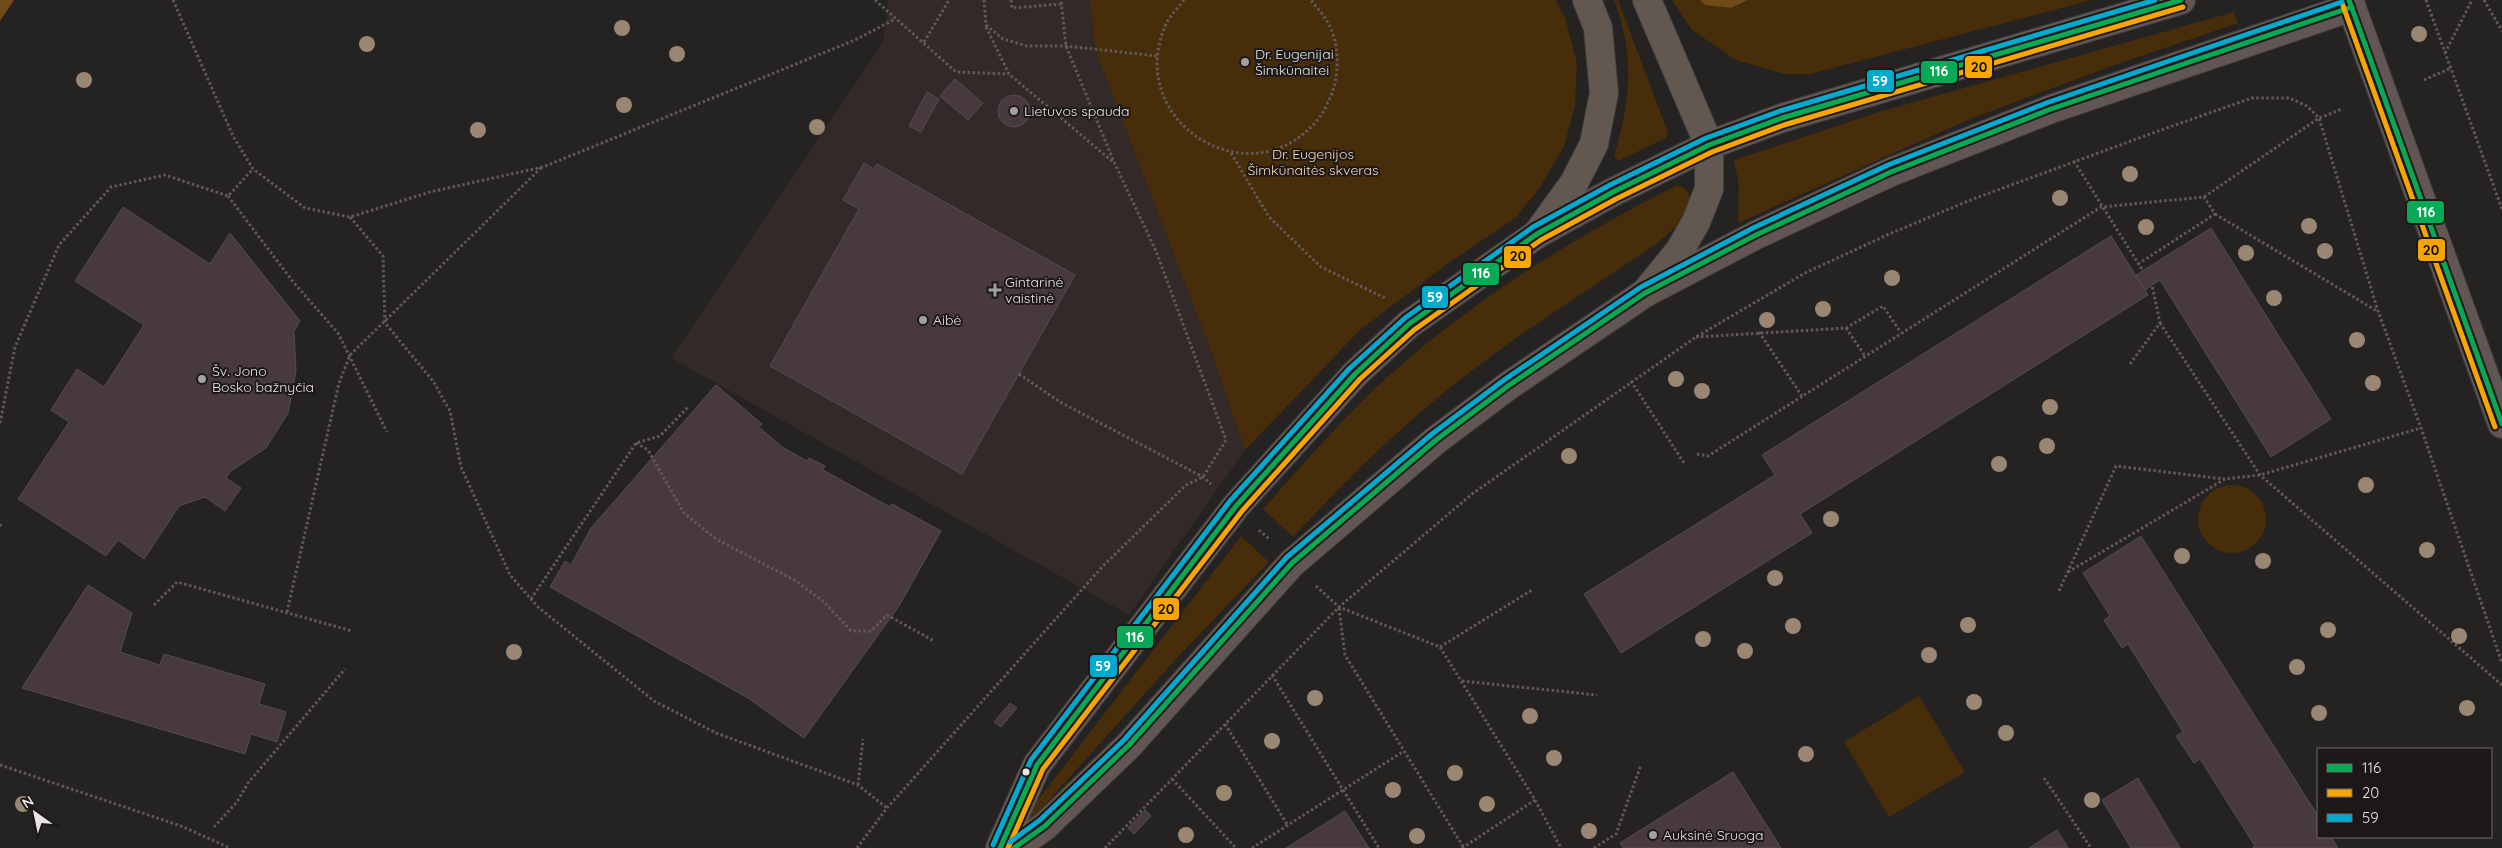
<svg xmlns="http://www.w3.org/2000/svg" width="2502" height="848" font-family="Quicksand,sans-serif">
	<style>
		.built { fill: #332929 }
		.green { fill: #472d09 }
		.forest { fill: #6f4b1a }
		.building { fill: #483940; stroke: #504e4e }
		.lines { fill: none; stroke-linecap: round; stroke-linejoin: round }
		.tertiary-casing { stroke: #3f3e3e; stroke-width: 30 }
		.primary-casing { stroke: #3f3e3e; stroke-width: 30 }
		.path { stroke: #605957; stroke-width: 3; stroke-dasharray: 2.5 2.5; stroke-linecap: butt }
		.tertiary { stroke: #615653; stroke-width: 28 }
		.primary { stroke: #635752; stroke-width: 28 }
		.bus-1-casing { stroke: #1d1818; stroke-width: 9 }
		.bus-2-casing { stroke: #1d1818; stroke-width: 9 }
		.bus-3-casing { stroke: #1d1818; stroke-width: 9 }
		.bus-1 { stroke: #06aa56; stroke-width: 5 }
		.bus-2 { stroke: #f7a600; stroke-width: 5 }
		.bus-3 { stroke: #00a9ce; stroke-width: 5 }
		.tree { fill: #998774 }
		.poi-dot { fill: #a3a0a0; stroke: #1d1818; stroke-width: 2 }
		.bus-dot { fill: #e7e4e4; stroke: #1d1818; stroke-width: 2 }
		.labels { text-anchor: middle; stroke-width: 4; stroke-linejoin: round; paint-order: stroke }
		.poi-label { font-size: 14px; fill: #e7e4e4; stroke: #1d1818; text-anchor: start }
		.park-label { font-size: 14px; fill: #f8d9b7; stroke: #1d1818 }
		.line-badge { stroke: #1d1818; stroke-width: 2 }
		.badge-label { font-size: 14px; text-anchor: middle; font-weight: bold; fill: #fff }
		.pale-badge-label { font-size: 14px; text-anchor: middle; font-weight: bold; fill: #111 }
	</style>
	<rect width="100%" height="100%" fill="#252222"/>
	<!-- built -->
	<path class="built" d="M888 0H1090L1095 49 1213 357 1245 450 1129 615 671 358 883 42Z"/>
	<!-- green -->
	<path class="green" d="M1090 0H1556L1565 18 1577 63 1575 106 1564 146 1539 189 1515 218 1446 265 1360 330 1245 450 1213 357 1095 49Z
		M1614 0H1618L1668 133 1666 138 1618 161 1614 156C1631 100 1635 55 1614 0Z
		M1672 0H1700L1705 5 1731 8 1748 0H2092L1810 74H1784L1736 60 1692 30Z
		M2234 12 2238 23 2112 66 1970 119 1738 223 1739 186 1734 160 1879 112Z
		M1677 185 1686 189C1700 211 1671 231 1656 244 1584 293 1509 339 1441 395 1388 438 1340 487 1293 537L1263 509C1305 462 1346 414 1393 372 1479 296 1575 237 1677 185Z
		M2198 519a34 34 0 1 1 68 0a34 34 0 1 1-68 0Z
		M1241 536 1269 562 1176 659 1015 838 1011 835Z
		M1919 696 1965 772 1889 817 1844 742Z"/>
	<!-- forest -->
	<path class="forest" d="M0 0H14L0 21Z
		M1700 0H1748L1731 8 1705 5Z"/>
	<!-- building -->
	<path class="building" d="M955 79 983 103 968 120 940 96Z
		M927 92 939 99 921 132 909 126Z
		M998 111a16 16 0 1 1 32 0a16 16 0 1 1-32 0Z
		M864 163 874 169 877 164 1075 275 962 474 770 366 859 209 843 200Z
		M123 207 210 264 230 233 300 321 294 331 296 371 288 413 266 448 231 471 226 478 241 488 225 511 205 497 179 506 144 559 118 540 106 556 18 499 69 422 51 410 77 369 104 387 144 325 75 281Z
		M2211 228 2331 419 2271 457 2160 280 2145 290 2136 275Z
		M2111 236 2148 295 1800 514 1812 533 1621 653 1584 594 1775 475 1762 455Z
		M716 385 762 424 759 427 782 447 807 461 809 458 825 466 823 470 890 507 892 504 941 531 899 606 804 738 748 698 550 587 565 561 571 565 591 528Z
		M2141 536 2318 816V837H2331L2338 848H2252L2255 846 2200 759 2194 763 2176 736 2183 732 2128 644 2122 648 2104 620 2110 616 2083 573Z
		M88 585 132 613 120 652 160 665 164 654 265 684 259 704 286 712 277 742 251 734 245 754 22 688Z
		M1010 703 1017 708 1001 727 994 722Z
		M1733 772 1781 848H1623L1620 843Z
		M2138 778 2180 848H2131L2102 800Z
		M1145 810 1151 816 1134 834 1128 828Z
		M1345 811 1369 848H1286Z
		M2057 830 2068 848H2029Z"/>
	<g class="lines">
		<!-- tertiary casing -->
		<g class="tertiary-casing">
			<path id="tertiary" d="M2349 0 2502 424
				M1000 848 1037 765 1236 506 1355 374 1409 324 1537 234 1613 192 1709 145 1782 118 2181 0
				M1014 848 1045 826 1129 745 1292 563 1436 440 1508 386 1645 293 1756 235 1891 172 2051 109 2352 7"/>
		</g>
		<!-- primary casing -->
		<g class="primary-casing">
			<path id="primary" d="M1537 234 1574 183 1594 144 1604 93 1598 28 1587 0
				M1645 293 1680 250 1696 222 1709 189V145L1647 0"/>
		</g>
		<!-- path -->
		<path class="path" d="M173 0 233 136 253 169 305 208 350 217 430 192 543 167 855 40 895 19
			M875 0 956 72 1009 74
			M984 0 986 25 1003 39 1027 46H1066L1157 56
			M1011 0 1012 8 1062 4
			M1184 0C1178 8 1170 16 1166 24 1122 123 1253 202 1319 118 1324 112 1327 104 1330 98 1340 76 1340 42 1327 21 1323 14 1316 7 1311 0
			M2426 0 2502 209
			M2484 0 2502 31
			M986 27 1009 74 1113 162
			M924 42 949 0
			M2445 53 2472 0
			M2424 80 2451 68
			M1231 153 1269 217 1321 267 1387 299
			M2074 161 2143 271
			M228 196 294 283 338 333 387 432
			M2215 214 2377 311
			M350 217 383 256 385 323 433 381 450 411 461 467 510 575 538 607 654 701 716 733 858 785 887 808
			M2138 264 2215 214 2204 197
			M2160 323 2260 475 2502 685
			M1846 328 1865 356
			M1759 332 1802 396
			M1696 337 1846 328 1883 306 1901 333
			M2130 364 2160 323 2152 285
			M1019 374 1060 402 1203 477 1211 484
			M1631 381 1684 463
			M0 423 15 347 59 245 111 187 165 175 228 196 253 169
			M636 443 648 450 684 513 716 539 796 581 824 602 851 631H871L887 615 934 641
			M1697 454 1708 456 2101 207 2204 197 2319 118 2342 109
			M0 524 1 527
			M1259 530 1269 539
			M2068 572 2225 479 2260 475 2421 428
			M1316 586 1339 607 1440 647 1535 800 1561 848
			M2059 591 2116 466 2224 479
			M531 599 636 443 660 436 688 407
			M154 605 177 582 352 631
			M1339 608 1345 655 1464 848
			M287 612 339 383 350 355 542 167
			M1440 647 1532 590
			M1272 675 1379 848
			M1462 681 1597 695
			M1225 724 1287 824
			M0 765 181 826 230 848
			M2044 778 2091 848
			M1172 779 1236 848
			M858 785 863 739
			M214 827 237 802 248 783 345 669
			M857 848 887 808 1103 566 1186 485 1203 477 1226 440 1156 251 1114 162 1066 46 1061 0
			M1105 848 1339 607 1472 494 1696 337 1805 273 1887 235 1973 199 2161 130 2252 98H2289L2307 106 2319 118 2378 311 2421 428 2502 663
			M1252 848 1404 751
			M1462 848 1535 800
			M1594 848 1616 834 1641 765"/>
		<!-- tertiary -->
		<use href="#tertiary" class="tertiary"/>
		<!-- primary -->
		<use href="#primary" class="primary"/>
		<!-- bus-1 casing -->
		<g class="bus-1-casing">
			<path id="bus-1" d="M2349 0 2502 424
				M1000 848 1037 765 1236 506 1355 374 1409 324 1537 234 1613 192 1709 145 1782 118 2181 0
				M1014 848 1045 826 1129 745 1292 563 1436 440 1508 386 1645 293 1756 235 1891 172 2051 109 2352 7"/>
		</g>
		<!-- bus-2 casing -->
		<g class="bus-2-casing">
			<path id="bus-2" d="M2342 3 2495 427
				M1008 848 1043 769 1242 511 1360 379 1414 330 1541 240 1616 199 1712 152 1784 125 2183 7"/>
		</g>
		<!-- bus-3 casing -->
		<g class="bus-3-casing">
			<path id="bus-3" d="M1010 842 1040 820 1124 740 1287 557 1432 434 1504 380 1641 287 1753 228 1888 165 2049 102 2342 2
				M993 845 1031 760 1230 501 1349 369 1405 318 1533 227 1610 185 1706 138 1780 111 2155 0"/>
		</g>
		<!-- bus-1 -->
		<use href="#bus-1" class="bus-1"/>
		<!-- bus-2 -->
		<use href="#bus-2" class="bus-2"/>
		<!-- bus-3 -->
		<use href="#bus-3" class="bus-3"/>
	</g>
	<!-- trees -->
	<g class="tree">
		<circle cx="622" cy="28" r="8"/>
		<circle cx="2419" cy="34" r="8"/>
		<circle cx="367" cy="44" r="8"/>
		<circle cx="677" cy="54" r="8"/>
		<circle cx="84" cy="80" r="8"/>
		<circle cx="624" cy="105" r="8"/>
		<circle cx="817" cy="127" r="8"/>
		<circle cx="478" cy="130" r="8"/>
		<circle cx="2130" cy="174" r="8"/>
		<circle cx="2060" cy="198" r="8"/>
		<circle cx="2309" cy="226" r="8"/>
		<circle cx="2146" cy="227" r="8"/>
		<circle cx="2325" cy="251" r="8"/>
		<circle cx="2246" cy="253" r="8"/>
		<circle cx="1892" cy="278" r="8"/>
		<circle cx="2274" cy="298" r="8"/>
		<circle cx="1823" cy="309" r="8"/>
		<circle cx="1767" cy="320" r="8"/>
		<circle cx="2357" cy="340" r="8"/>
		<circle cx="1676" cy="379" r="8"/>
		<circle cx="2373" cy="383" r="8"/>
		<circle cx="1702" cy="391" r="8"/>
		<circle cx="2050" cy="407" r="8"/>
		<circle cx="2047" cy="446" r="8"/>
		<circle cx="1569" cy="456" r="8"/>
		<circle cx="1999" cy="464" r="8"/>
		<circle cx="2366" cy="485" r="8"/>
		<circle cx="1831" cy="519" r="8"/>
		<circle cx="2427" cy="550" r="8"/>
		<circle cx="2182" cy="556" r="8"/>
		<circle cx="2263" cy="561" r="8"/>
		<circle cx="1775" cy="578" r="8"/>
		<circle cx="1968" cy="625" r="8"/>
		<circle cx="1793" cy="626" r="8"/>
		<circle cx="2328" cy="630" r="8"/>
		<circle cx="2459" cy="636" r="8"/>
		<circle cx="1703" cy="639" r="8"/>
		<circle cx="1745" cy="651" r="8"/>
		<circle cx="514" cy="652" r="8"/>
		<circle cx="1929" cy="655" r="8"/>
		<circle cx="2297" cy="667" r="8"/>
		<circle cx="1315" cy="698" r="8"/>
		<circle cx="1974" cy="702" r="8"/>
		<circle cx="2467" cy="708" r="8"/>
		<circle cx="2319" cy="713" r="8"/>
		<circle cx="1530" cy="716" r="8"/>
		<circle cx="2006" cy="733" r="8"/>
		<circle cx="1272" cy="741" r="8"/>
		<circle cx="1806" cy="754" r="8"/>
		<circle cx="1554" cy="758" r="8"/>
		<circle cx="1455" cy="773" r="8"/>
		<circle cx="1393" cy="790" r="8"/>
		<circle cx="1224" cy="793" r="8"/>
		<circle cx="2092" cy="800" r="8"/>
		<circle cx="23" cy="804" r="8"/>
		<circle cx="1487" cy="804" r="8"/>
		<circle cx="1589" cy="831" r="8"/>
		<circle cx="1186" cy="835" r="8"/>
		<circle cx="1417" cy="836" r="8"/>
	</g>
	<!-- markers -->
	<g class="poi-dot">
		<circle cx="1245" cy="62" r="5"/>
		<circle cx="1014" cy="111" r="5"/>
		<path d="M992.5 282.5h5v5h5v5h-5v5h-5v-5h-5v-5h5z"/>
		<circle cx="923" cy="320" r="5"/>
		<circle cx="202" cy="379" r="5"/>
		<circle cx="1653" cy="835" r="5"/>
	</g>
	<circle class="bus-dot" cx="1026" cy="772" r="4.5"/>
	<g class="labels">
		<!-- poi labels -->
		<g class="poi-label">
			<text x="1255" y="59">Dr. Eugenijai<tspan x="1255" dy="16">Šimkūnaitei</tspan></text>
			<text x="1024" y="116">Lietuvos spauda</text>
			<text x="1005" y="287">Gintarinė<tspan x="1005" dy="16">vaistinė</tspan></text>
			<text x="933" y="325">Aibė</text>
			<text x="212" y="376">Šv. Jono<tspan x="212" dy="16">Bosko bažnyčia</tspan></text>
			<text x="1663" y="840">Auksinė Sruoga</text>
		</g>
		<!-- park labels -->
		<g class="park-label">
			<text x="1313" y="159">Dr. Eugenijos<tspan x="1313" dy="16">Šimkūnaitės skveras</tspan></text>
		</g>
	</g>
	<g class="line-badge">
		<rect x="1964" y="55" width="29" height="24" rx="5" fill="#f7a600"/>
		<rect x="1920" y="60" width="38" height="24" rx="5" fill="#06aa56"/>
		<rect x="1866" y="69" width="29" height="24" rx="5" fill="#00a9ce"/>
		<rect x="2406" y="200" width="39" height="24" rx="5" fill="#06aa56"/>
		<rect x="2417" y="238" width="29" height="24" rx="5" fill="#f7a600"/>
		<rect x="1503" y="245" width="29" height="24" rx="5" fill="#f7a600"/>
		<rect x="1462" y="262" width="38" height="24" rx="5" fill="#06aa56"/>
		<rect x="1421" y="285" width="28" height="24" rx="5" fill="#00a9ce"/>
		<rect x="1152" y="597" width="28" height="24" rx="5" fill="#f7a600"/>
		<rect x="1116" y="625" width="38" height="24" rx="5" fill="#06aa56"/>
		<rect x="1089" y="654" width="29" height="24" rx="5" fill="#00a9ce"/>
	</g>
	<g class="badge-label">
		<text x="1939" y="76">116</text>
		<text x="1880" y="86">59</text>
		<text x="2426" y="217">116</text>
		<text x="1481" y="278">116</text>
		<text x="1435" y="302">59</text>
		<text x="1135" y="642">116</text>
		<text x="1103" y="671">59</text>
	</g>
	<g class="pale-badge-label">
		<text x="1979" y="72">20</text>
		<text x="2431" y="255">20</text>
		<text x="1518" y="261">20</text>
		<text x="1166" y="614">20</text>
	</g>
	<!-- legend -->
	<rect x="2317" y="748" width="175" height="90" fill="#1d1818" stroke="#6e6a6a"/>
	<rect x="2327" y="764" width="25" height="8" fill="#06aa56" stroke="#6e6a6a"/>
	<text x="2362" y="773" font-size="15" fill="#e7e4e4">116</text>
	<rect x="2327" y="789" width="25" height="8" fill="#f7a600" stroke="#6e6a6a"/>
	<text x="2362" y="798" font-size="15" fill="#e7e4e4">20</text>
	<rect x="2327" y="814" width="25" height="8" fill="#00a9ce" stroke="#6e6a6a"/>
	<text x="2362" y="823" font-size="15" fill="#e7e4e4">59</text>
	<!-- north arrow -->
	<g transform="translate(35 813) rotate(327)" stroke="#1d1818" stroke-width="4" paint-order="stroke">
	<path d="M0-4L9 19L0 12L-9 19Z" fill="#e7e4e4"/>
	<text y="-8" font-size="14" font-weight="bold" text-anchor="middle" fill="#e7e4e4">N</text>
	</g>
</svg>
